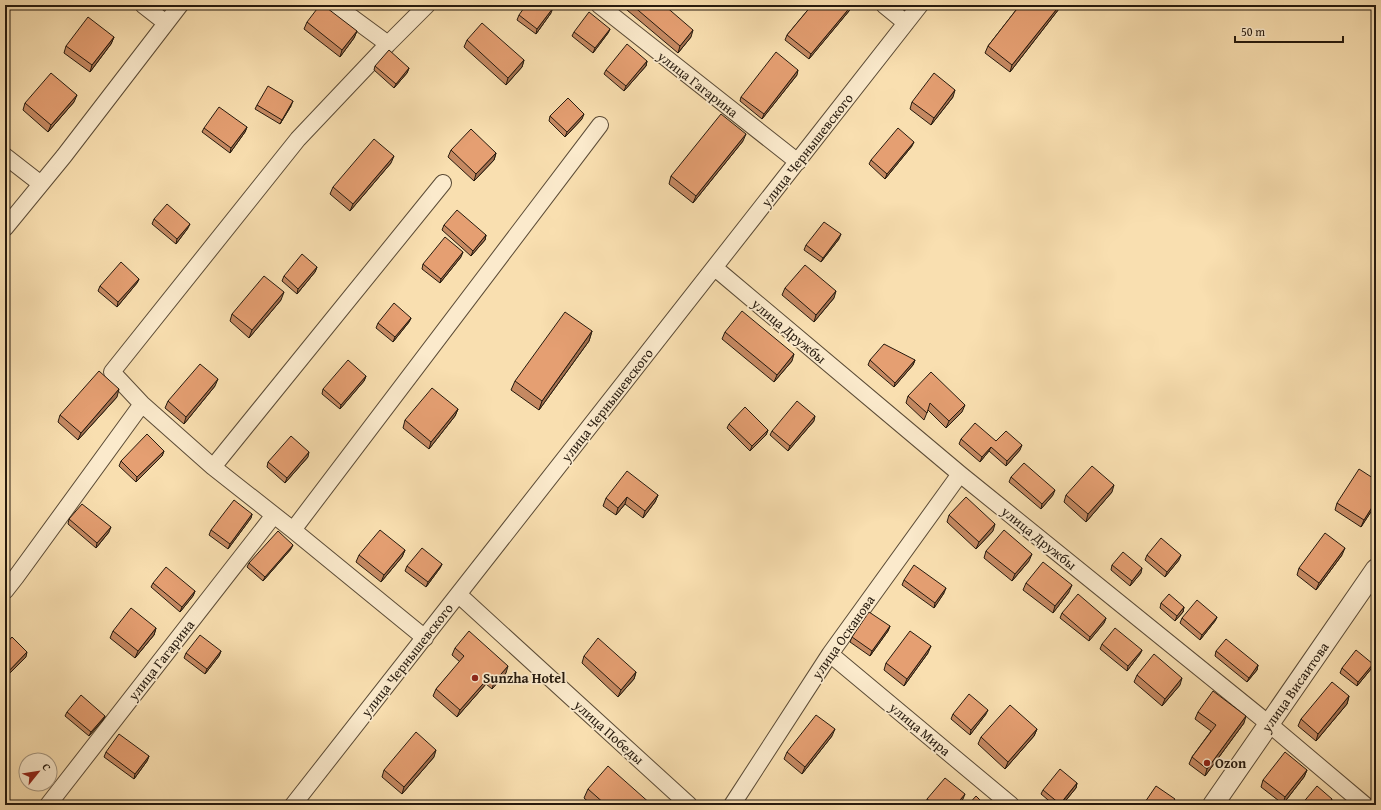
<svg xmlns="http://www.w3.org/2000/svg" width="1381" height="810" font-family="'Gentium Book Plus',serif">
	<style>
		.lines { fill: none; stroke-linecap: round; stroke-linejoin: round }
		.minor-casing { stroke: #5b4b36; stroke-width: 18 }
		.tertiary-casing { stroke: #5b4b36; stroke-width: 22 }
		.minor { stroke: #fbeacc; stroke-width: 16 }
		.tertiary { stroke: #fbeacc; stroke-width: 20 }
		.wall { fill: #c58962; stroke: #261a0e }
		.shaded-wall { fill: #a06f50; stroke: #261a0e }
		.building { fill: #e59f72; stroke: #261a0e }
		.poi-dot { fill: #8f2418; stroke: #fbeacc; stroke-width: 1.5 }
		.labels { text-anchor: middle; stroke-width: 3.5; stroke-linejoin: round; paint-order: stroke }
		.street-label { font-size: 14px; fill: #261a0e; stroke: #fbeacc }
		.poi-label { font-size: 14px; font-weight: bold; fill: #261a0e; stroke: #fbeacc; text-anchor: start }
	</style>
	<rect width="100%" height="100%" fill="#f9dfb0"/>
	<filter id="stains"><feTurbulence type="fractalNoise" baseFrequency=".005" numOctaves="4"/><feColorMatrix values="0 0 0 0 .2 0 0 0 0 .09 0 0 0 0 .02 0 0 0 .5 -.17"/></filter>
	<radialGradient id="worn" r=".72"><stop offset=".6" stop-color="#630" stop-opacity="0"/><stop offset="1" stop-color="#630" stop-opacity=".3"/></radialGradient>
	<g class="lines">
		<!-- minor casing -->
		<g class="minor-casing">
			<path id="minor" d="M143 5 166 23
				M335 5 388 44
				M599 5 798 162
				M884 5 906 23
				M5 156 41 184
				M5 228 64 156 180 5
				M715 268 960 474 1269 724 1365 805
				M213 467 443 183
				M293 530 600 125
				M5 591 16 577 142 404
				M459 595 689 805
				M425 638 293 530 213 467 142 404 112 372 298 139 388 44 427 5
				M830 654 1011 805
				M48 805 274 515
				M293 805 920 5
				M732 805 830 654 960 474"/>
		</g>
		<!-- tertiary casing -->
		<g class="tertiary-casing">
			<path id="tertiary" d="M1213 805 1376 569"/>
		</g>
		<!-- minor -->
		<use href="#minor" class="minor"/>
		<!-- tertiary -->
		<use href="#tertiary" class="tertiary"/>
	</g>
	<!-- wall -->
	<path class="wall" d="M621 5H664L691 37 678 53Z
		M812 5H854L809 59 785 40 787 35Z
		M1020 5H1062L1010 72 985 53 988 46Z
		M1111 5H1120L1116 10Z
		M551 13 536 34 517 20 519 15Z
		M307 22 357 31 354 38 340 57 304 29Z
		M610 29 608 33 593 53 572 36 574 32Z
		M114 37 111 44 90 72 64 53 66 46Z
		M467 40 524 60 522 67 506 85 464 47Z
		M647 61 646 66 624 91 604 74 606 70Z
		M375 66 409 68 407 73 394 88 374 70Z
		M797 75 762 119 740 101 741 97Z
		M953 97 931 125 910 109 912 102Z
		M74 102 48 132 23 110 25 103Z
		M257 105 291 106 280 124 255 109Z
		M550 116 582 119 565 137 549 121Z
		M247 127 245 132 230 153 202 132 204 128Z
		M743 141 693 203 669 184 671 176Z
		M912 146 885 179 869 164 871 160Z
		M451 150 496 153 494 160 474 181 448 157Z
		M391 163 350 211 330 194 333 187Z
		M154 219 188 228 176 244 152 224Z
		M444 225 486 235 485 240 471 256 442 230Z
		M839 239 821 262 804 250 806 245Z
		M461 257 440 283 422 269 423 264Z
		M317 267 315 272 297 294 282 281 284 276Z
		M139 279 137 283 117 307 98 291 100 286Z
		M785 288 834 298 814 322 782 295Z
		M281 300 249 338 230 321 232 314Z
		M411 318 409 322 393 342 376 328 378 323Z
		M592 331 589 341 539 410 511 390 515 381Z
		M725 332 792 361 774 382 722 339Z
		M870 360H915L913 365 894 387 868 365Z
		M366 376 364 381 340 409 322 394 323 389Z
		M215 386 184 424 165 408 168 401Z
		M908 396 962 412 946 428 928 410 924 420 906 403Z
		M117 397 78 440 58 422 60 415Z
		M458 409 455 416 429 449 403 428 405 420Z
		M814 421 788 451 770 435 772 431Z
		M729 424 768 430 766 435 750 451 727 428Z
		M961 439 996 441 1020 450 1006 466 989 451 980 462 959 444Z
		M164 451 162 456 136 482 119 466 121 461Z
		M308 457 285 483 267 467 268 462Z
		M1011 477 1053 495 1041 509 1009 482Z
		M1112 492 1086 522 1064 502 1066 495Z
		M658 495 655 502 643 518 625 504 616 515 603 506 606 498Z
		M1337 503 1376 504 1361 527 1335 510Z
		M252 514 251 518 228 549 209 535 211 530Z
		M949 515 993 531 976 549 947 522Z
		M69 519 109 532 96 548 68 524Z
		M291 549 263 581 247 567 249 563Z
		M405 550 402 557 381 582 356 562 359 555Z
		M986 551 1029 561 1012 581 984 558Z
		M1147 555 1179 560 1165 577 1145 560Z
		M1342 555 1316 590 1297 575 1299 568Z
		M442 564 440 568 426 587 405 571 407 566Z
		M1112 565 1141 573 1130 586 1111 570Z
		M904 580 944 593 934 608 902 585Z
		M153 583 195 591 193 596 180 612 151 587Z
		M1026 583 1069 592 1053 613 1023 590Z
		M1161 603 1184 607 1183 612 1175 621 1160 608Z
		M1062 613 1106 618 1104 623 1089 641 1060 618Z
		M1217 617 1215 621 1200 640 1180 623 1182 618Z
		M890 626 888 631 870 656 850 642 852 637Z
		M156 628 154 635 135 658 110 638 113 631Z
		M1102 644 1142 650 1140 654 1127 671 1100 649Z
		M455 648 506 673 492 689 486 684 457 717 433 696 436 689 460 662 452 655Z
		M221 651 219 656 205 674 184 658 186 653Z
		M1216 651 1258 665 1257 670 1247 682 1215 656Z
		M928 653 904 686 884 670 886 663Z
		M584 656 636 672 634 679 618 697 582 663Z
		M1373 664 1371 669 1357 686 1340 673 1342 668Z
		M1137 675 1180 685 1162 706 1134 682Z
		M1349 696 1347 704 1316 741 1298 726 1301 719Z
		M67 712 105 716 103 720 89 736 65 716Z
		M1198 712 1244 723 1205 776 1189 764 1192 757 1211 731 1195 719Z
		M953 714H986L970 735 951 719Z
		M1037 729 1034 736 1005 769 978 744 981 737Z
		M832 736 802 774 784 759 787 752Z
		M106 752 149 756 147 761 134 779 104 757Z
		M434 757 402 794 382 777 384 770Z
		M1307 770 1304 777 1283 804 1261 787 1263 780Z
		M1077 783 1076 788 1062 805H1054L1041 794 1043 790Z
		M588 789 652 805H592L584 798Z
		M927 799H963L958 805H927L926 804Z"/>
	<!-- shaded-wall -->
	<path class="shaded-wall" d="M852 5H854L809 59 811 54Z
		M1060 5H1062L1010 72 1012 65Z
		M1118 5H1120L1116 10Z
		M553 8 551 13 536 34 537 29Z
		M610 29 608 33 593 53 595 48Z
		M693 30 691 37 678 53 680 46Z
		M357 31 354 38 340 57 342 50Z
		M114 37 111 44 90 72 92 65Z
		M524 60 522 67 506 85 508 78Z
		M647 61 646 66 624 91 626 86Z
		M409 68 407 73 394 88 396 84Z
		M798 70 797 75 762 119 764 114Z
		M955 90 953 97 931 125 934 118Z
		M77 95 74 102 48 132 51 125Z
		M293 101 291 106 280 124 282 120Z
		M584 114 582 119 565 137 567 132Z
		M247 127 245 132 230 153 231 148Z
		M746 134 743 141 693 203 696 196Z
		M914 142 912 146 885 179 887 174Z
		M496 153 494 160 474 181 476 174Z
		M394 156 391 163 350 211 353 204Z
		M190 224 188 228 176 244 177 239Z
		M841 234 839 239 821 262 823 258Z
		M486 235 485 240 471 256 473 251Z
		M463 252 461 257 440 283 441 279Z
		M317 267 315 272 297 294 298 289Z
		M139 279 137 283 117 307 118 302Z
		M836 291 834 298 814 322 816 315Z
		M284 292 281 300 249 338 252 330Z
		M411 318 409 322 393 342 395 337Z
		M592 331 589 341 539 410 542 401Z
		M794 354 792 361 774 382 777 375Z
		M915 360 913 365 894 387 895 383Z
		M366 376 364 381 340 409 341 405Z
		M218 379 215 386 184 424 186 417Z
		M119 389 117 397 78 440 81 433Z
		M965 405 962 412 946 428 949 421Z
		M458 409 455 416 429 449 431 442Z
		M815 416 814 421 788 451 790 446Z
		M768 430 766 435 750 451 752 446Z
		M1022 445 1020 450 1006 466 1007 461Z
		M991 447 989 451 980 462 982 457Z
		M164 451 162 456 136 482 137 477Z
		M309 452 308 457 285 483 287 478Z
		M1114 485 1112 492 1086 522 1088 514Z
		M1055 490 1053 495 1041 509 1042 504Z
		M658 495 655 502 643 518 645 511Z
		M627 497 625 504 616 515 618 508Z
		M1376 501V504L1361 527 1364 520Z
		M252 514 251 518 228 549 230 544Z
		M995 524 993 531 976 549 979 542Z
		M111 527 109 532 96 548 97 543Z
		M293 545 291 549 263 581 265 577Z
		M1345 548 1342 555 1316 590 1319 583Z
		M405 550 402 557 381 582 384 575Z
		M1032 554 1029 561 1012 581 1015 574Z
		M1181 555 1179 560 1165 577 1167 572Z
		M442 564 440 568 426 587 428 582Z
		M1142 568 1141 573 1130 586 1132 581Z
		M1072 585 1069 592 1053 613 1055 606Z
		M946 588 944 593 934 608 935 603Z
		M195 591 193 596 180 612 182 607Z
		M1184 607 1183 612 1175 621 1177 616Z
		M1217 617 1215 621 1200 640 1202 635Z
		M1106 618 1104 623 1089 641 1090 637Z
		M890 626 888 631 870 656 872 651Z
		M156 628 154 635 135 658 138 651Z
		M931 646 928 653 904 686 907 679Z
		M1142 650 1140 654 1127 671 1128 666Z
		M221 651 219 656 205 674 207 669Z
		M27 652 26 657 5 678V675Z
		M1373 664 1371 669 1357 686 1358 682Z
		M1258 665 1257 670 1247 682 1249 678Z
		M508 666 506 673 492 689 494 682Z
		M636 672 634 679 618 697 621 690Z
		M489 677 486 684 457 717 460 710Z
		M1182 678 1180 685 1162 706 1165 699Z
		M1349 696 1347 704 1316 741 1318 734Z
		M988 710 986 714 970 735 971 730Z
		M105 716 103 720 89 736 91 732Z
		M1246 716 1244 723 1205 776 1207 769Z
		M835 729 832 736 802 774 805 767Z
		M1037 729 1034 736 1005 769 1008 762Z
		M436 750 434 757 402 794 404 787Z
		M149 756 147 761 134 779 135 774Z
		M1307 770 1304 777 1283 804 1285 797Z
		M1077 783 1076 788 1062 805H1060Z
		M965 794 963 799 958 805H956Z
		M1332 799 1330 805H1327Z"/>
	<!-- building -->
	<path class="building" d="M320 5H323L357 31 342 50 307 22Z
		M526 5H548L553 8 537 29 519 15Z
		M632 5H664L693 30 680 46Z
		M812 5H852L811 54 787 35Z
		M1020 5H1060L1012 65 988 46Z
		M589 12 610 29 595 48 574 32Z
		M88 17 114 37 92 65 66 46Z
		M482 23 524 60 508 78 467 40Z
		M627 44 647 61 626 86 606 70Z
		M389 50 409 68 396 84 375 66Z
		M776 52 798 70 764 114 741 97Z
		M51 73 77 95 51 125 25 103Z
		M934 73 955 90 934 118 912 102Z
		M268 86 293 101 282 120 257 105Z
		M568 98 584 114 567 132 550 116Z
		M219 107 247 127 231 148 204 128Z
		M721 114 746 134 696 196 671 176Z
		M898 128 914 142 887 174 871 160Z
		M471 129 496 153 476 174 451 150Z
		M374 139 394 156 353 204 333 187Z
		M167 204 190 224 177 239 154 219Z
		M457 210 486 235 473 251 444 225Z
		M824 222 841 234 823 258 806 245Z
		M445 237 463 252 441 279 423 264Z
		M302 254 317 267 298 289 284 276Z
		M121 262 139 279 118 302 100 286Z
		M805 265 836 291 816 315 785 288Z
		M264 276 284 292 252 330 232 314Z
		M394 303 411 318 395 337 378 323Z
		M742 311 794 354 777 375 725 332Z
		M565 312 592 331 542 401 515 381Z
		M884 344 915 360 895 383 870 360Z
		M348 360 366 376 341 405 323 389Z
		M200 364 218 379 186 417 168 401Z
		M99 371 119 389 81 433 60 415Z
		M931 372 965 405 949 421 930 403 927 413 908 396Z
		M432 388 458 409 431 442 405 420Z
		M797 401 815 416 790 446 772 431Z
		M745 407 768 430 752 446 729 424Z
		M975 423 996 441 1006 431 1022 445 1007 461 991 447 982 457 961 439Z
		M147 434 164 451 137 477 121 461Z
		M291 436 309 452 287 478 268 462Z
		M1024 463 1055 490 1042 504 1011 477Z
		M1092 466 1114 485 1088 514 1066 495Z
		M1359 469 1376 480V501L1364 520 1337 503Z
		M627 471 658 495 645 511 627 497 618 508 606 498Z
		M966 497 995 524 979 542 949 515Z
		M234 500 252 514 230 544 211 530Z
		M82 504 111 527 97 543 69 519Z
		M380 530 405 550 384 575 359 555Z
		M1004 530 1032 554 1015 574 986 551Z
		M278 531 293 545 265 577 249 563Z
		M1325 533 1345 548 1319 583 1299 568Z
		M1161 538 1181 555 1167 572 1147 555Z
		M422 548 442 564 428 582 407 566Z
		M1123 552 1142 568 1132 581 1112 565Z
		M1043 562 1072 585 1055 606 1026 583Z
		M914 565 946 588 935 603 904 580Z
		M166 567 195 591 182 607 153 583Z
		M1078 594 1106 618 1090 637 1062 613Z
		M1169 594 1184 607 1177 616 1161 603Z
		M1197 600 1217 617 1202 635 1182 618Z
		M131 608 156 628 138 651 113 631Z
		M869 612 890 626 872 651 852 637Z
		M1115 628 1142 650 1128 666 1102 644Z
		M469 631 508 666 494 682 489 677 460 710 436 689 464 656 455 648Z
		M910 631 931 646 907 679 886 663Z
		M200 635 221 651 207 669 186 653Z
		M12 637 27 652 5 675V645Z
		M598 638 636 672 621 690 584 656Z
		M1226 639 1258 665 1249 678 1216 651Z
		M1356 650 1373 664 1358 682 1342 668Z
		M1154 654 1182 678 1165 699 1137 675Z
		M1332 682 1349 696 1318 734 1301 719Z
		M1213 691 1246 716 1207 769 1192 757 1216 725 1198 712Z
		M969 694 988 710 971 730 953 714Z
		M81 695 105 716 91 732 67 712Z
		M1010 705 1037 729 1008 762 981 737Z
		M816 715 835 729 805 767 787 752Z
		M416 732 436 750 404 787 384 770Z
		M119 734 149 756 135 774 106 752Z
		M1285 752 1307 770 1285 797 1263 780Z
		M608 766 652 805H606L588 789Z
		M1060 769 1077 783 1060 804 1043 790Z
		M945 778 965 794 956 805H935L927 799Z
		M1156 786 1175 799 1171 805H1143Z
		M1317 786 1332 799 1327 805H1301Z
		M976 796 985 805H968Z"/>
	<!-- markers -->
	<g class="poi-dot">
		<circle cx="475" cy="678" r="4"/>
		<circle cx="1207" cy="763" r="4"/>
	</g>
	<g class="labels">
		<!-- street labels -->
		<g class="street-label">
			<text transform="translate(698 84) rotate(38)" y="5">улица Гагарина</text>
			<text transform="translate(807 150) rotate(-52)" y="5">улица Чернышевского</text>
			<text transform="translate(789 331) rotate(40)" y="5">улица Дружбы</text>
			<text transform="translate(607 405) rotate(-52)" y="5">улица Чернышевского</text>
			<text transform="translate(1039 538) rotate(39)" y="5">улица Дружбы</text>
			<text transform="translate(843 637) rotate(-55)" y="5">улица Осканова</text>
			<text transform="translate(161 660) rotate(-52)" y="5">улица Гагарина</text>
			<text transform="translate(407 660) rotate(-52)" y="5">улица Чернышевского</text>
			<text transform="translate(1295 687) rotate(-55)" y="5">улица Висаитова</text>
			<text transform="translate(920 729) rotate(40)" y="5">улица Мира</text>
			<text transform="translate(609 732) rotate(42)" y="5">улица Победы</text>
		</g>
		<!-- poi labels -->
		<g class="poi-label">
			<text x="483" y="683">Sunzha Hotel</text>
			<text x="1215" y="768">Ozon</text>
		</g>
	</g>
	<!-- margin -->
	<rect width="1381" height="810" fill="none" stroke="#f9dfb0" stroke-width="20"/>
	<rect x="6" y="6" width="1369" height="798" fill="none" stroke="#261a0e" stroke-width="2"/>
	<rect x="10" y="10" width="1361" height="790" fill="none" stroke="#261a0e"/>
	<!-- north arrow -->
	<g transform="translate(38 772) rotate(60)"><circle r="19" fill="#fbeacc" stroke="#a69780"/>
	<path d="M0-3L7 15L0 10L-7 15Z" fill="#8f2418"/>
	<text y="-6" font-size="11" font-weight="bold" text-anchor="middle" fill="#261a0e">С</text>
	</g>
	<!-- scale -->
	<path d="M1235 36v6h108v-6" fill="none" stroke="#261a0e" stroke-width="2"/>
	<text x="1241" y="36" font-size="12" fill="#261a0e" stroke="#fbeacc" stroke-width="3" paint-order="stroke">50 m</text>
	<rect width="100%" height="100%" filter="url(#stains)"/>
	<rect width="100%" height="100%" fill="url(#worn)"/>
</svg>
